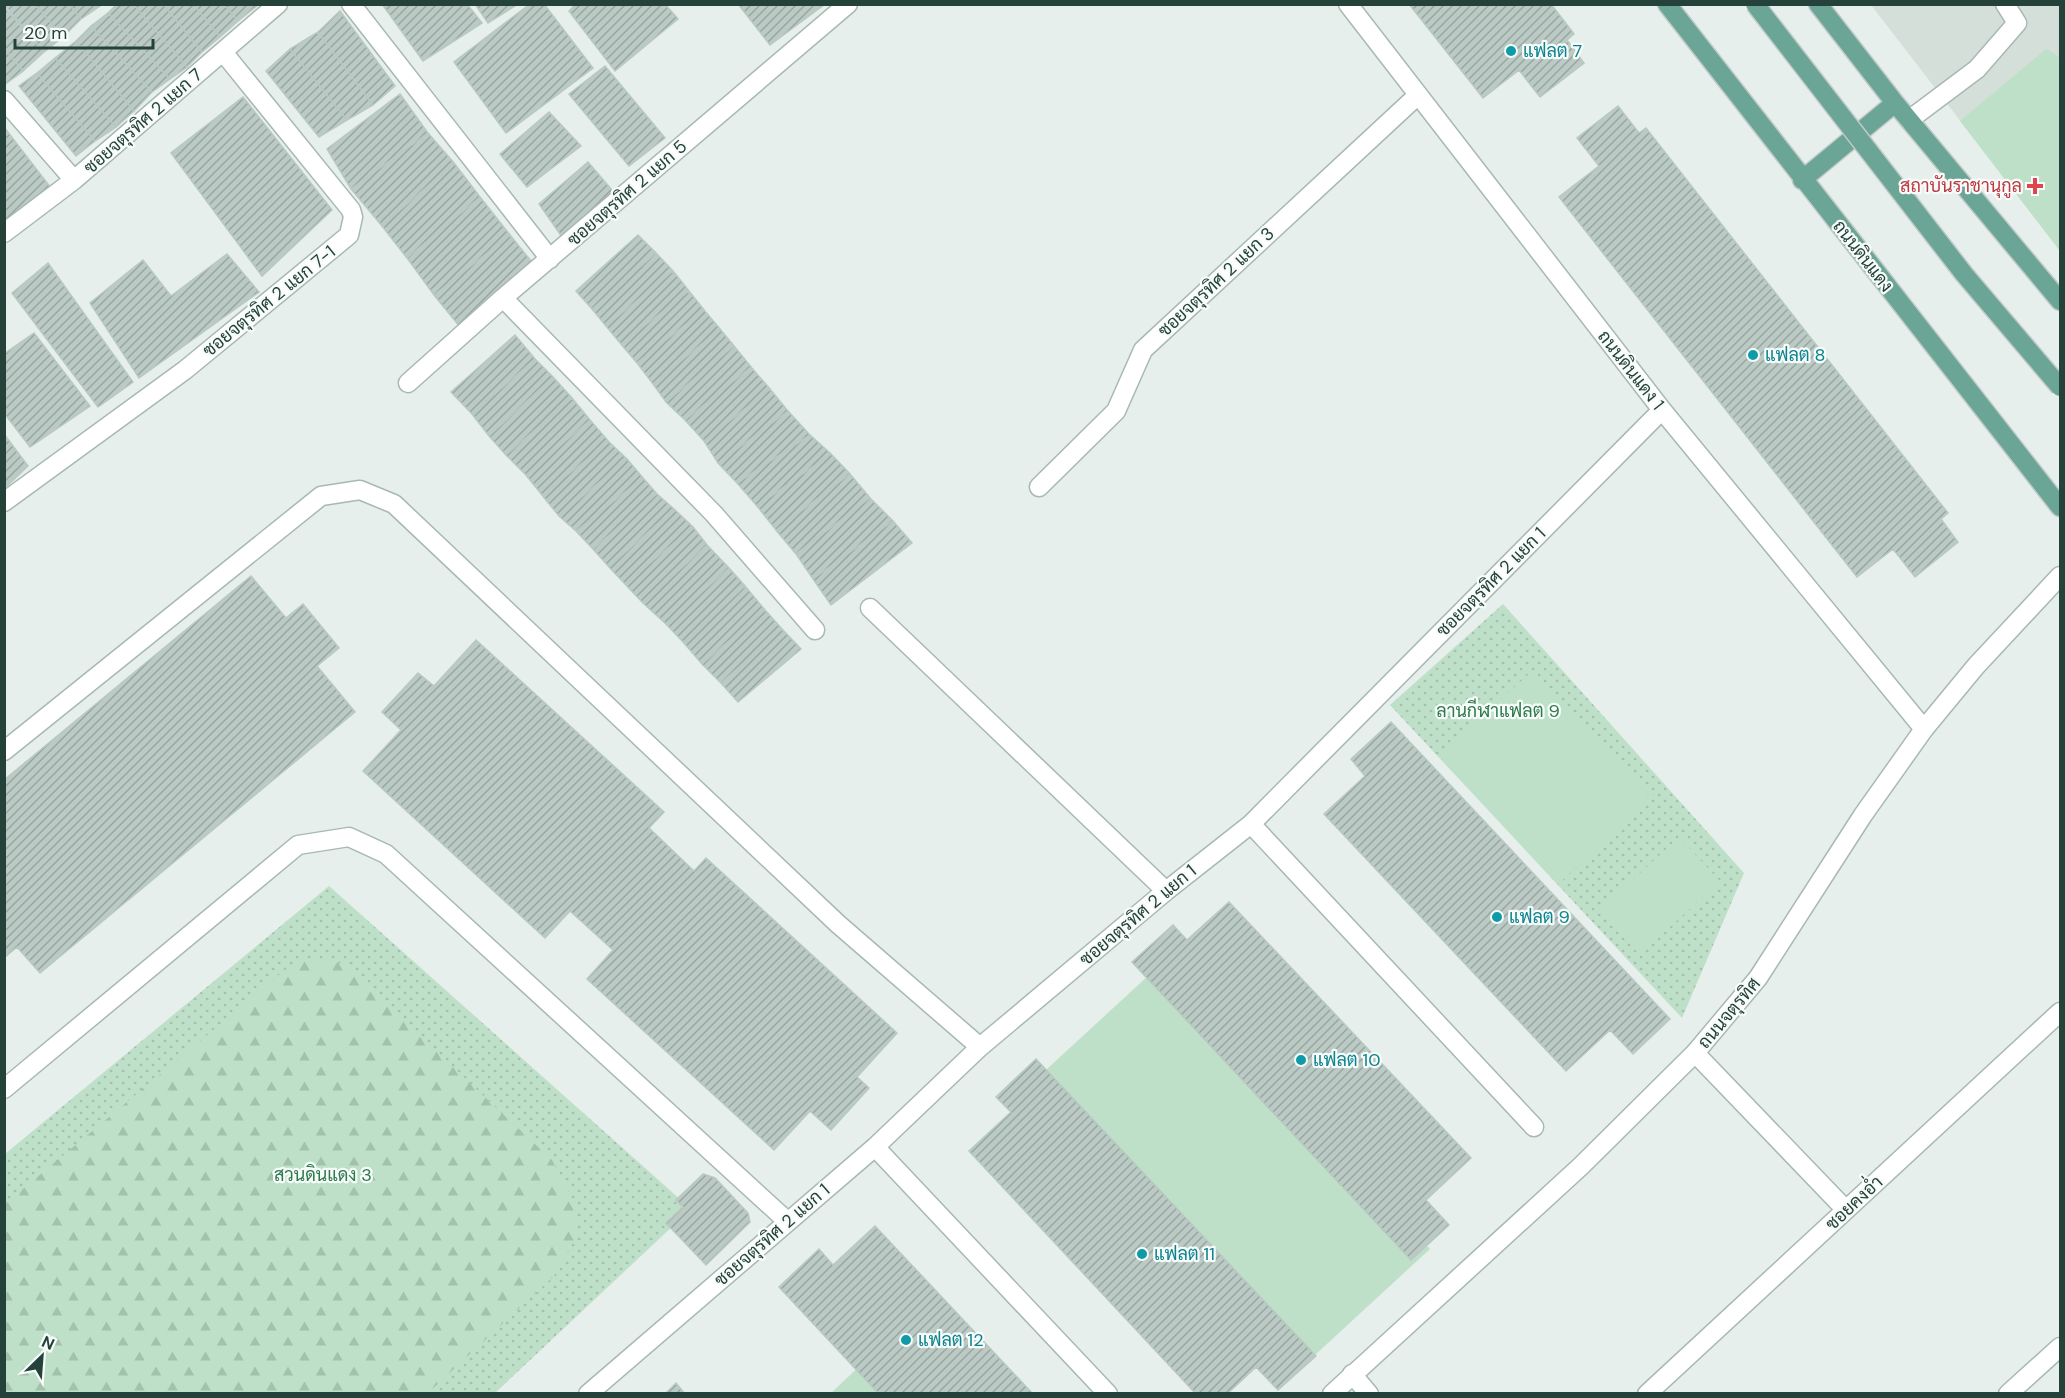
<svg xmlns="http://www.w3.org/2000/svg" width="2065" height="1398" font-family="'DM Sans',Sarabun,sans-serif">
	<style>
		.built { fill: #d4dfda }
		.grass { fill: url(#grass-dots) }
		.forest { fill: url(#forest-firs) }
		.garden { fill: #bfe0c8 }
		.building { fill: url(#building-hatch); stroke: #b8c9c2; stroke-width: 1.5 }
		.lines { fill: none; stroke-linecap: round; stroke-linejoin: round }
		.service-casing { stroke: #a8b8b2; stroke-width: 21 }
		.minor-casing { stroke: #a8b8b2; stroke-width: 21 }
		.tertiary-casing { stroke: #a8b8b2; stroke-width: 21 }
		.primary-casing { stroke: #c2cac8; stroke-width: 21 }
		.service { stroke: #fff; stroke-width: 18 }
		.minor { stroke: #fff; stroke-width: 18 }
		.tertiary { stroke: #fff; stroke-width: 18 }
		.primary { stroke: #6aa596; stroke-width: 18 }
		.primary-bridge-casing { stroke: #c2cac8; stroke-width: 21; stroke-linecap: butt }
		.primary-bridge { stroke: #6aa596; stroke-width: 18 }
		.culture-dot { fill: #0f9aa8; stroke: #f7fbf9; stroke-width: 2 }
		.health-dot { fill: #e0444e; stroke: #f7fbf9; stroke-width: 2 }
		.labels { text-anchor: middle; stroke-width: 4.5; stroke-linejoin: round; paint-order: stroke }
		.culture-label { font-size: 18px; fill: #0d838f; stroke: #f7fbf9; text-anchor: start }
		.street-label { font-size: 18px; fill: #24423a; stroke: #f7fbf9 }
		.health-label { font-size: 18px; fill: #be3a42; stroke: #f7fbf9; text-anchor: end }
		.park-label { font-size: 18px; fill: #2d7a4b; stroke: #f7fbf9 }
	</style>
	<defs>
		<pattern id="grass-dots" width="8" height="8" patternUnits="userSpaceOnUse" patternTransform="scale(1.5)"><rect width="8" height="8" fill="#bfe0c8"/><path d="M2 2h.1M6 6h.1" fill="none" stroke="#a4c1ad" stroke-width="1.8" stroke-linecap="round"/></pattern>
		<pattern id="forest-firs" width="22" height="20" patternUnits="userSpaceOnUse" patternTransform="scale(1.5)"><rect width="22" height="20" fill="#bfe0c8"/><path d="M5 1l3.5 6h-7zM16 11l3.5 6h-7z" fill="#a4c1ad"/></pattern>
		<pattern id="building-hatch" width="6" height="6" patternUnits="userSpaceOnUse" patternTransform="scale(1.5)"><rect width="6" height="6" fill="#bbcac4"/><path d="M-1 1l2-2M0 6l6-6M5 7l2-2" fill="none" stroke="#98a6a0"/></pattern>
	</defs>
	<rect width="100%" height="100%" fill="#e6efeb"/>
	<!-- built -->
	<path class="built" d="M1871 5H2060V251L1922 71Z"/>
	<!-- grass -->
	<path class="grass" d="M1503 604 1744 873 1682 1018 1390 705Z
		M329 886 691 1209 495 1393 5 1394V1154Z"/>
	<!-- forest -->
	<path class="forest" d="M309 958 343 964 552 1160 575 1204 577 1235 554 1276 428 1393H7L4 1389 5 1204 286 969Z"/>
	<!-- garden -->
	<path class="garden" d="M2046 49 2060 57V251L1960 121Z
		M1533 670 1651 798 1558 884 1439 756Z
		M1679 837 1720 881 1640 955 1599 911Z
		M1162 963 1430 1249 1303 1366 1035 1080Z
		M867 1359 899 1394H830Z"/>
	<!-- building -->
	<path class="building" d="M4 4H35L63 37 44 52Z
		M35 4H69L81 19 63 37Z
		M69 4H99L100 6 81 19Z
		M117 4H133L187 67 170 79 108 13Z
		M133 4H163L202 52 187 67Z
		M163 4H193L220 37 202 52Z
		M193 4H224L238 21 220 37Z
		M224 4H258V5L238 21Z
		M382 4H467L482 23 423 61Z
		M475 4H518L488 23Z
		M530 4H544L593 68 506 133 454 62Z
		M576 4H665L678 19 615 71 569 11Z
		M738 4H825L770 45Z
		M1409 4H1551L1574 34 1567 40 1584 63 1540 97 1519 70 1483 98Z
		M4 7 44 52 23 71 4 48Z
		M340 11 395 86 373 105 318 32Z
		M108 13 170 79 152 92 91 26Z
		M91 26 152 92 134 111 76 41Z
		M318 32 373 105 347 120 290 49Z
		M76 41 134 111 116 127 55 58Z
		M4 48 23 71 4 85Z
		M290 49 347 120 319 137 266 71Z
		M55 58 116 127 95 141 37 73Z
		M605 66 665 138 629 166 569 94Z
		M37 73 95 141 76 156 19 86Z
		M400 94 428 133 351 189 327 149Z
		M243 97 332 210 262 276 171 153Z
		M1618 106 1639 133 1646 128 1948 513 1941 519 1958 542 1915 577 1893 549 1857 577 1559 197 1599 166 1577 138Z
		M549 112 581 146 527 187 500 154Z
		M4 127 51 188 4 222Z
		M428 133 454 163 382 226 351 189Z
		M588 162 617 196 564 240 539 204Z
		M454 163 480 197 407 258 382 226Z
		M480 197 510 235 434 295 407 258Z
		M510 235 535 266 460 327 434 295Z
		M638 235 656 253 592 309 576 291Z
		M656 253 673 271 606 326 592 309Z
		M227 254 259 292 139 378 90 303 143 260 171 296Z
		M48 263 133 382 98 407 12 293Z
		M673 271 689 291 621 344 606 326Z
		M689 291 704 310 637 363 621 344Z
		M704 310 720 329 653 384 637 363Z
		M720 329 734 346 666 402 653 384Z
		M34 333 90 406 30 447 4 413V354Z
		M515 335 535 359 472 414 451 392Z
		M734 346 751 367 685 420 666 402Z
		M535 359 553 377 489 436 472 414Z
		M751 367 770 389 704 441 685 420Z
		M553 377 572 398 506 455 489 436Z
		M770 389 788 411 718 463 704 441Z
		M572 398 590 420 526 475 506 455Z
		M788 411 810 435 737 483 718 463Z
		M590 420 609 442 542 495 526 475Z
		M4 434 28 466 7 486 4 483Z
		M810 435 831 454 757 506 737 483Z
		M609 442 627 459 559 516 542 495Z
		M831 454 850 474 776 530 757 506Z
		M627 459 643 478 576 531 559 516Z
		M850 474 870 498 796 554 776 530Z
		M643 478 657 494 593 549 576 531Z
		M657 494 674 509 609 567 593 549Z
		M870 498 893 521 813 579 796 554Z
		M674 509 693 527 625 584 609 567Z
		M893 521 912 543 831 605 813 579Z
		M693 527 707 545 643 603 625 584Z
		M707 545 729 568 666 624 643 603Z
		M729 568 745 586 684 643 666 624Z
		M251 576 286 618 303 604 339 648 317 666 355 712 40 973 17 947 4 958V780Z
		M745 586 765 610 702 664 684 643Z
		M765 610 782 629 721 683 702 664Z
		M782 629 801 649 738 702 721 683Z
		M476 640 664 812 649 828 694 871 706 858 897 1033 857 1077 869 1088 831 1130 810 1111 774 1150 587 979 613 950 570 911 545 938 363 771 401 730 382 712 418 673 434 686Z
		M1391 722 1670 1019 1633 1054 1610 1030 1566 1071 1324 814 1365 776 1351 759Z
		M1229 902 1471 1158 1426 1200 1449 1225 1411 1260 1132 962 1173 925 1187 940Z
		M1036 1059 1316 1356 1278 1390 1256 1367 1227 1394H1196L969 1151 1011 1112 996 1097Z
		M703 1174 715 1178 748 1213 750 1222 706 1265 666 1223 683 1207 676 1200Z
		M875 1226 1033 1394H879L779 1287 819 1249 833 1265Z
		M676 1383 685 1394H665Z"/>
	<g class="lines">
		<!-- service casing -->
		<g class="service-casing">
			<path id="service" d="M1909 120 1977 69 2017 23 2005 4
				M4 751 321 496 360 490 394 504 838 924 980 1047"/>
		</g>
		<!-- minor casing -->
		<g class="minor-casing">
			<path id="minor" d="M351 4 550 259
				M1348 4 1662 410 1924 729
				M4 100 74 180
				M4 233 74 180 278 4
				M503 298 714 514 815 630
				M408 383 503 298 848 4
				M1039 487 1116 411 1143 350 1418 95
				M4 502 185 370 349 235 353 217 351 210 223 52
				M870 608 1166 891
				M1251 824 1534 1127
				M1695 1053 1846 1210
				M4 1089 298 845 349 837 386 854 787 1221
				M875 1147 1108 1394
				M1352 1374 1369 1394
				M588 1394 875 1147 980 1047 1166 891 1251 824 1662 410
				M1647 1394 2060 1012
				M2008 1394 2060 1347"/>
		</g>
		<!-- tertiary casing -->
		<g class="tertiary-casing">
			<path id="tertiary" d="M1332 1394 1581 1166 1695 1053 1758 978 1863 815 1924 729 1976 666 2060 576"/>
		</g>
		<!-- primary casing -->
		<g class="primary-casing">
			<path id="primary" d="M1667 4 2060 507
				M1818 4 1895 103 2060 301
				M1802 180 1895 103"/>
		</g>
		<!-- service -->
		<use href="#service" class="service"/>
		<!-- minor -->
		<use href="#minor" class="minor"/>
		<!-- tertiary -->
		<use href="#tertiary" class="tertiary"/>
		<!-- primary -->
		<use href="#primary" class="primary"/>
		<!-- primary-bridge casing -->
		<g class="primary-bridge-casing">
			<path id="primary-bridge" d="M1755 4 1964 274 2060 387"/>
		</g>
		<!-- primary-bridge -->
		<use href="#primary-bridge" class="primary-bridge"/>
	</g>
	<!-- markers -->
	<g class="culture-dot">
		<circle cx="1511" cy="51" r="6"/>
		<circle cx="1753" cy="355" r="6"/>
		<circle cx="1497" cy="917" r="6"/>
		<circle cx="1301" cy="1060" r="6"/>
		<circle cx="1142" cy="1254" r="6"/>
		<circle cx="906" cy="1340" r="6"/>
	</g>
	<path class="health-dot" d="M2032 177h6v6h6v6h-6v6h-6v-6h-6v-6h6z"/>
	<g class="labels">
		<!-- culture labels -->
		<g class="culture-label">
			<text x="1523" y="57">แฟลต 7</text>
			<text x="1765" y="361">แฟลต 8</text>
			<text x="1509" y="923">แฟลต 9</text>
			<text x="1313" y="1066">แฟลต 10</text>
			<text x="1154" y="1260">แฟลต 11</text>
			<text x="918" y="1346">แฟลต 12</text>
		</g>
		<!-- street labels -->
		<g class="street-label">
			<text transform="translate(143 121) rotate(-41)" y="6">ซอยจตุรทิศ 2 แยก 7</text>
			<text transform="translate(627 193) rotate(-41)" y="6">ซอยจตุรทิศ 2 แยก 5</text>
			<text transform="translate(1863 256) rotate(52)" y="6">ถนนดินแดง</text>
			<text transform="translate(1216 282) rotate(-43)" y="6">ซอยจตุรทิศ 2 แยก 3</text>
			<text transform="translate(269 301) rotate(-39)" y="6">ซอยจตุรทิศ 2 แยก 7-1</text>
			<text transform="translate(1631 370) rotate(52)" y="6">ถนนดินแดง 1</text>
			<text transform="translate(1491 582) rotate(-45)" y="6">ซอยจตุรทิศ 2 แยก 1</text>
			<text transform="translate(1138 915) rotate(-40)" y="6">ซอยจตุรทิศ 2 แยก 1</text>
			<text transform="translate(1729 1013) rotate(-50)" y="6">ถนนจตุรทิศ</text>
			<text transform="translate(1854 1203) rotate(-43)" y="6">ซอยคงอ่ำ</text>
			<text transform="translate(772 1235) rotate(-41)" y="6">ซอยจตุรทิศ 2 แยก 1</text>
		</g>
		<!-- health labels -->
		<g class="health-label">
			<text x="2022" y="192">สถาบันราชานุกูล</text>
		</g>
		<!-- park labels -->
		<g class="park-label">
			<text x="1498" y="717">ลานกีฬาแฟลต 9</text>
			<text x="323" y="1181">สวนดินแดง 3</text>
		</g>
	</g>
	<!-- border -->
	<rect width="2065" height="1398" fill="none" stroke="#24423a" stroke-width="12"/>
	<!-- north arrow -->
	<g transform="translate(42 1356) rotate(25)" stroke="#f7fbf9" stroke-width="4.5" paint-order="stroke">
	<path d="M0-4.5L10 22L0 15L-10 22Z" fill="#24423a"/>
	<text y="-9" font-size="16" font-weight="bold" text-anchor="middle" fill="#24423a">N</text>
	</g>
	<!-- scale -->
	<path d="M15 39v9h138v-9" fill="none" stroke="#24423a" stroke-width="3"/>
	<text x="24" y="39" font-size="18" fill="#24423a" stroke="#f7fbf9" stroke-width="4.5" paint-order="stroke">20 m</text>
</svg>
